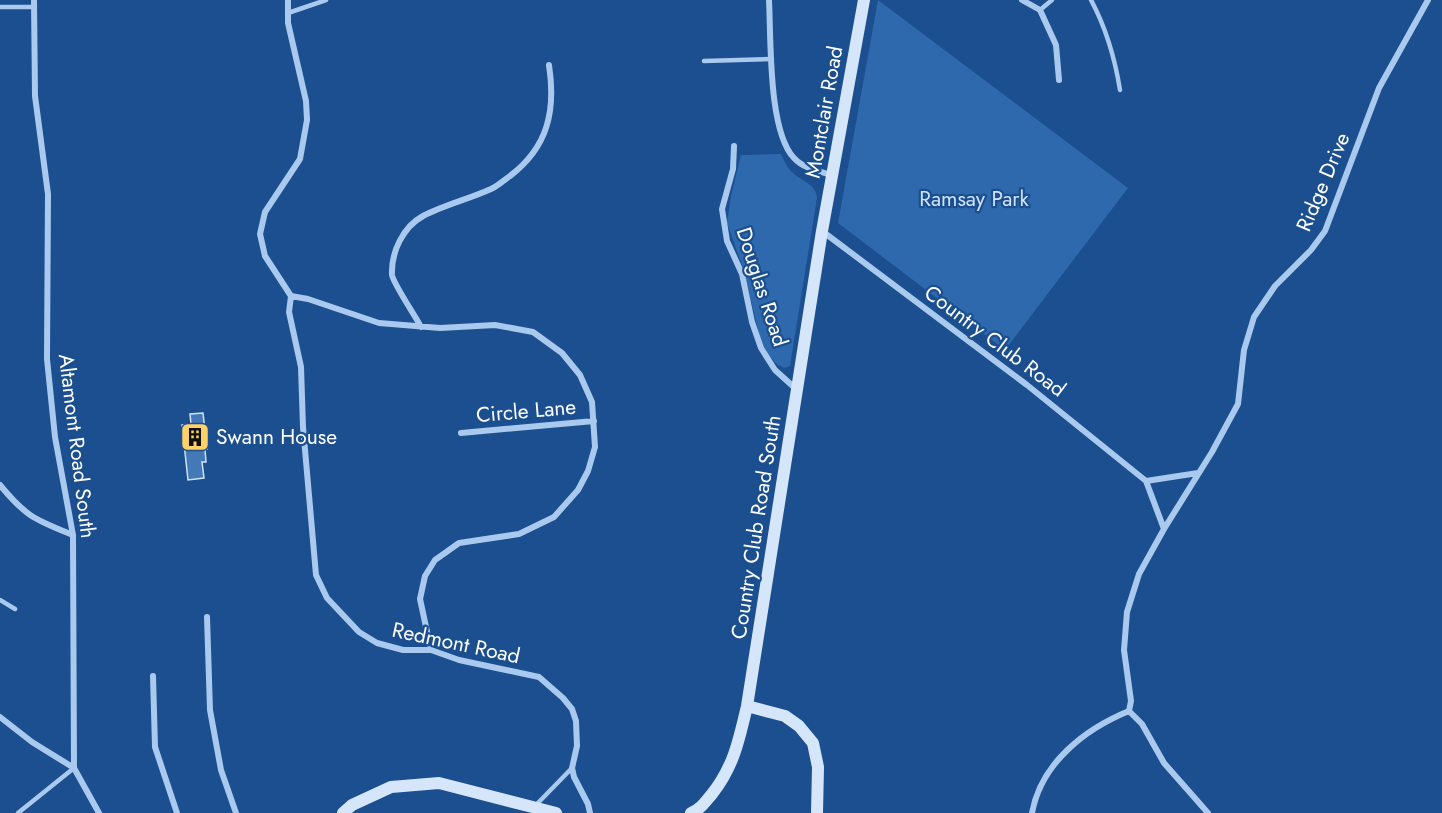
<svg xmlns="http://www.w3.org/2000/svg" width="1442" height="813" font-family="Jost,sans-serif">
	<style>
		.green { fill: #2e69ad }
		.building { fill: #4478b7; stroke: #cfe3fa; stroke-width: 1.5 }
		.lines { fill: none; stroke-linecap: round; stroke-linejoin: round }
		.lane { stroke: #a9c9ee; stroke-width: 4.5 }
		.street { stroke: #a9c9ee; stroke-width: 6 }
		.secondary { stroke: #d6e6fa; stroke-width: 12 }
		.labels { text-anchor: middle; stroke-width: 4.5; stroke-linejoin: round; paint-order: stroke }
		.street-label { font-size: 21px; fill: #fff; stroke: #1b4f8f }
		.park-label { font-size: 21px; fill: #cfe3fa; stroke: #1b4f8f }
		.poi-label { font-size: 21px; fill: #fff; stroke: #1b4f8f; text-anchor: start }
	</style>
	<rect width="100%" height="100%" fill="#1b4f8f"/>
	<!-- green -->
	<path class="green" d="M878 0 1128 188 1005 350 838 223Z
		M781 154C784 160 787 167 791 171 800 181 816 183 817 198L790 366 785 368 778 365 767 354 760 338 744 271 727 223 731 196 741 155Z"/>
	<!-- building -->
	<path class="building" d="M203 413 207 449H205L206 462H202L204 478 188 480 182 425 191 424 190 414Z"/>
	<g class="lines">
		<!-- lane -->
		<path class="lane" d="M1091 0C1106 28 1115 59 1120 90
			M0 7H33
			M1040 10 1052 0
			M288 13 326 0
			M704 61 772 59
			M0 600 15 609
			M536 805 572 768
			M18 813 74 768"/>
		<!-- street -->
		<path class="street" d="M34 0 35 96 48 194 47 359 55 437 73 535 74 768 99 813
			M288 0V23L306 101 307 120 300 159 265 212 260 234 265 256 291 296 289 312 301 367 303 427 316 575 327 598 359 632 377 643 403 650H431L459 660 539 677 563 698 572 709 576 721 577 746 572 768 574 777 588 804 590 813
			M769 0C771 38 768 131 794 158 804 169 819 171 832 175
			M1022 0 1040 10 1056 45 1059 80
			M734 146 733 169 722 209 727 241 742 274 752 322 761 348 775 370 796 389
			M822 231 1027 385 1146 481 1164 529
			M291 296 308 299 379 323 440 328 495 325 533 332 562 353 580 375 592 402 595 447 588 471 578 490 554 517 519 534 459 543 435 560 425 576 420 599 431 650
			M421 327C416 317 393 283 392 275 391 252 403 227 423 216 444 205 469 199 491 189 498 186 504 180 510 176 548 147 556 111 549 65
			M461 433 594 421
			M1146 481 1198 473
			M0 485C26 517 36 520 73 535
			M207 617 210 710 221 770 236 813
			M153 676 155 747 177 813
			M0 717 32 742 74 768
			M1032 813C1041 763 1085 729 1129 711
			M1208 813 1164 763 1142 724 1129 711 1131 701 1124 650 1127 612 1139 574 1164 529 1212 452 1238 404 1244 350 1254 317 1275 286 1311 250 1325 231 1379 88 1428 0"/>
		<!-- secondary -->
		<path class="secondary" d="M747 706 785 716 799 726 813 743 818 767 817 813
			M343 813 352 805 391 787 439 783 556 813
			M691 813C701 809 705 802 712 794 734 766 739 740 747 706L822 231 864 0"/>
	</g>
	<!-- icons -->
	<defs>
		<g id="building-square" transform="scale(1.5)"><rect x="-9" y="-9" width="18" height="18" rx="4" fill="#ffd166" stroke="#1b4f8f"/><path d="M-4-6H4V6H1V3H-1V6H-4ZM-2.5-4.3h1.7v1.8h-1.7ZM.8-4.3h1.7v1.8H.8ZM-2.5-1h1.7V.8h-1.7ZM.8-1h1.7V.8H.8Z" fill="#111"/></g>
	</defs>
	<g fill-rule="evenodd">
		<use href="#building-square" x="195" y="437"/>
	</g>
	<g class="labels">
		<!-- street labels -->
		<g class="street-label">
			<text transform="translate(824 112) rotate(-80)" y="7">Montclair Road</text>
			<text transform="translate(1323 182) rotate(-67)" y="7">Ridge Drive</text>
			<text transform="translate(762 287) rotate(72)" y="7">Douglas Road</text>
			<text transform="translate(995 341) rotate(37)" y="7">Country Club Road</text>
			<text transform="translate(526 411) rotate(-5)" y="7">Circle Lane</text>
			<text transform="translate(77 446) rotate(83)" y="7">Altamont Road South</text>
			<text transform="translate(756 527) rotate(-81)" y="7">Country Club Road South</text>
			<text transform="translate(456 643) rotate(12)" y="7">Redmont Road</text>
		</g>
		<!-- park labels -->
		<g class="park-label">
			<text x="974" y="206">Ramsay Park</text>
		</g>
		<!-- poi labels -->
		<g class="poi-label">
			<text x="216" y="444">Swann House</text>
		</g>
	</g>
</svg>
